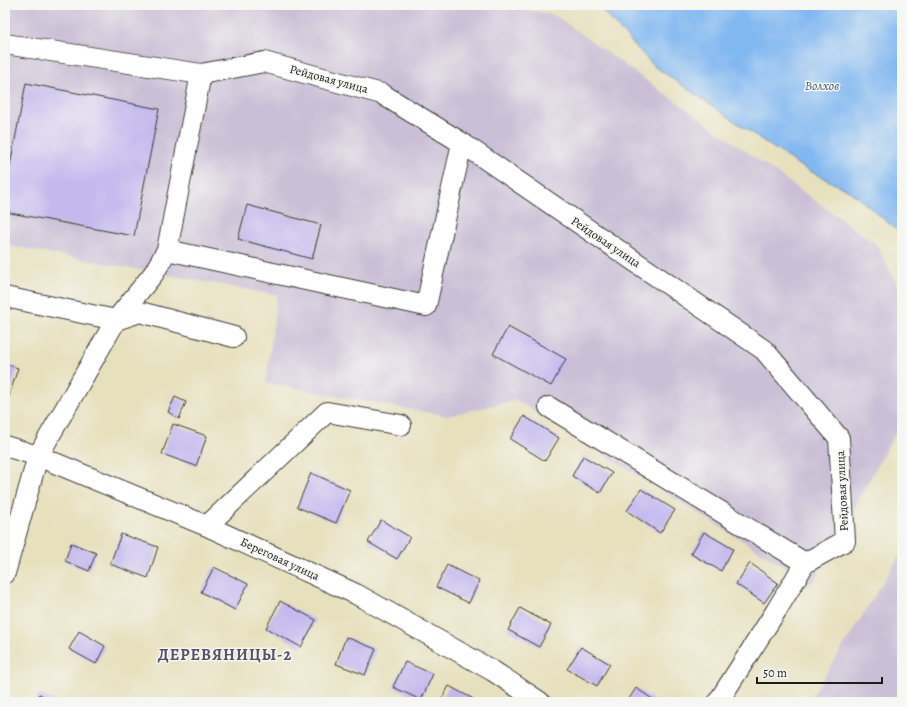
<svg xmlns="http://www.w3.org/2000/svg" width="907" height="707" font-family="Alegreya,serif">
	<style>
		.industrial { fill: #cabfd6 }
		.water { fill: #82b8f1; stroke: #4f6a86 }
		.building { fill: #c4b9ee }
		.lines { fill: none; stroke-linecap: round; stroke-linejoin: round }
		.minor-casing { stroke: #3a3934; stroke-width: 22 }
		.minor { stroke: #fff; stroke-width: 20 }
		.labels { text-anchor: middle; stroke-width: 3; stroke-linejoin: round; paint-order: stroke }
		.street-label { font-size: 12px; fill: #1c1c1c; stroke: #f6f6f2 }
		.water-label { font-size: 13px; font-style: italic; fill: #455a71; stroke: #f6f6f2 }
		.district-label { font-size: 16px; font-weight: bold; letter-spacing: 1px; fill: #575366; stroke: #f6f6f2 }
	</style>
	<rect width="100%" height="100%" fill="#f6f6f2"/>
	<filter id="ink" filterUnits="userSpaceOnUse"><feTurbulence type="fractalNoise" baseFrequency=".025" numOctaves="2"/><feDisplacementMap in="SourceGraphic" scale="8" xChannelSelector="R" yChannelSelector="G"/><feConvolveMatrix kernelMatrix="1 2 1 2 8 2 1 2 1" color-interpolation-filters="sRGB"/></filter>
	<filter id="wash" filterUnits="userSpaceOnUse"><feTurbulence type="fractalNoise" baseFrequency=".012" numOctaves="4" result="noise"/><feDisplacementMap in="SourceGraphic" scale="16" xChannelSelector="R" yChannelSelector="G"/><feGaussianBlur stdDeviation="0.9" result="paint"/><feColorMatrix in="noise" values="0 0 0 0 0 0 0 0 0 0 0 0 0 0 0 0 0 1.4 0 .05"/><feComposite in="paint" operator="in"/></filter>
	<g filter="url(#wash)">
		<rect width="100%" height="100%" fill="#e7e0bd"/>
		<!-- industrial -->
		<path class="industrial" d="M5 5H506L556 16 876 244 902 294V421L812 584 516 400 447 416 266 383 277 295 5 245Z
			M902 552V702H808L811 698Z"/>
		<!-- water -->
		<path class="water" d="M597 5H902V234L851 192 800 166 654 66Z"/>
		<g id="blocks">
			<!-- building -->
			<path class="building" d="M26 83 159 109 134 236 5 212V191Z
				M247 205 321 225 312 259 238 239Z
				M508 327 566 359 551 386 493 354Z
				M5 364 18 368 8 399 5 398Z
				M175 397 186 402 179 419 168 412Z
				M524 416 559 438 545 461 510 439Z
				M173 424 207 436 196 466 162 454Z
				M583 456 612 473 600 493 572 476Z
				M311 473 350 490 336 523 297 507Z
				M641 489 675 510 660 533 627 511Z
				M381 520 410 537 397 559 368 542Z
				M704 532 733 549 721 571 691 554Z
				M121 534 158 547 148 578 110 564Z
				M71 543 96 553 89 571 65 561Z
				M750 563 778 583 764 603 736 584Z
				M447 565 479 581 469 603 436 587Z
				M214 567 248 584 235 610 201 592Z
				M280 601 316 620 301 647 266 628Z
				M520 608 551 625 539 647 508 630Z
				M79 631 105 646 96 664 69 649Z
				M346 637 376 649 365 675 336 664Z
				M581 647 610 664 597 686 567 669Z
				M405 662 433 674 421 700 393 687Z
				M449 686 479 702H440Z
				M636 688 657 702H627Z
				M39 694 56 702H35Z"/>
		</g>
	</g>
	<g filter="url(#ink)">
		<use href="#blocks" fill-opacity="0" stroke="#3a3934" stroke-width="1"/>
		<g class="lines">
			<!-- minor casing -->
			<g class="minor-casing">
				<path id="minor" d="M5 44 201 74 167 250 154 273 116 320 38 456 5 573
					M201 74 264 62 382 94 462 143 764 350 839 438 845 541 805 563 776 611 718 702
					M167 250 426 306 462 143
					M5 297 116 320 140 312 234 337
					M549 407 805 563
					M5 446 38 456 207 526 356 594 493 671 540 702
					M207 526 327 412 401 425"/>
			</g>
			<!-- minor -->
			<use href="#minor" class="minor"/>
		</g>
	</g>
	<g class="labels">
		<!-- street labels -->
		<g class="street-label">
			<text transform="translate(329 79) rotate(15)" y="4">Рейдовая улица</text>
			<text transform="translate(606 242) rotate(34)" y="4">Рейдовая улица</text>
			<text transform="translate(842 491) rotate(-93)" y="4">Рейдовая улица</text>
			<text transform="translate(280 559) rotate(25)" y="4">Береговая улица</text>
		</g>
		<!-- water labels -->
		<g class="water-label">
			<text x="822" y="90">Волхов</text>
		</g>
		<!-- district labels -->
		<g class="district-label">
			<text x="225" y="660">ДЕРЕВЯНИЦЫ-2</text>
		</g>
	</g>
	<!-- margin -->
	<rect width="907" height="707" fill="none" stroke="#f6f6f2" stroke-width="20"/>
	<!-- scale -->
	<path d="M757 677v6h125v-6" fill="none" stroke="#1c1c1c" stroke-width="2"/>
	<text x="763" y="677" font-size="12" fill="#1c1c1c" stroke="#f6f6f2" stroke-width="3" paint-order="stroke">50 m</text>
</svg>
